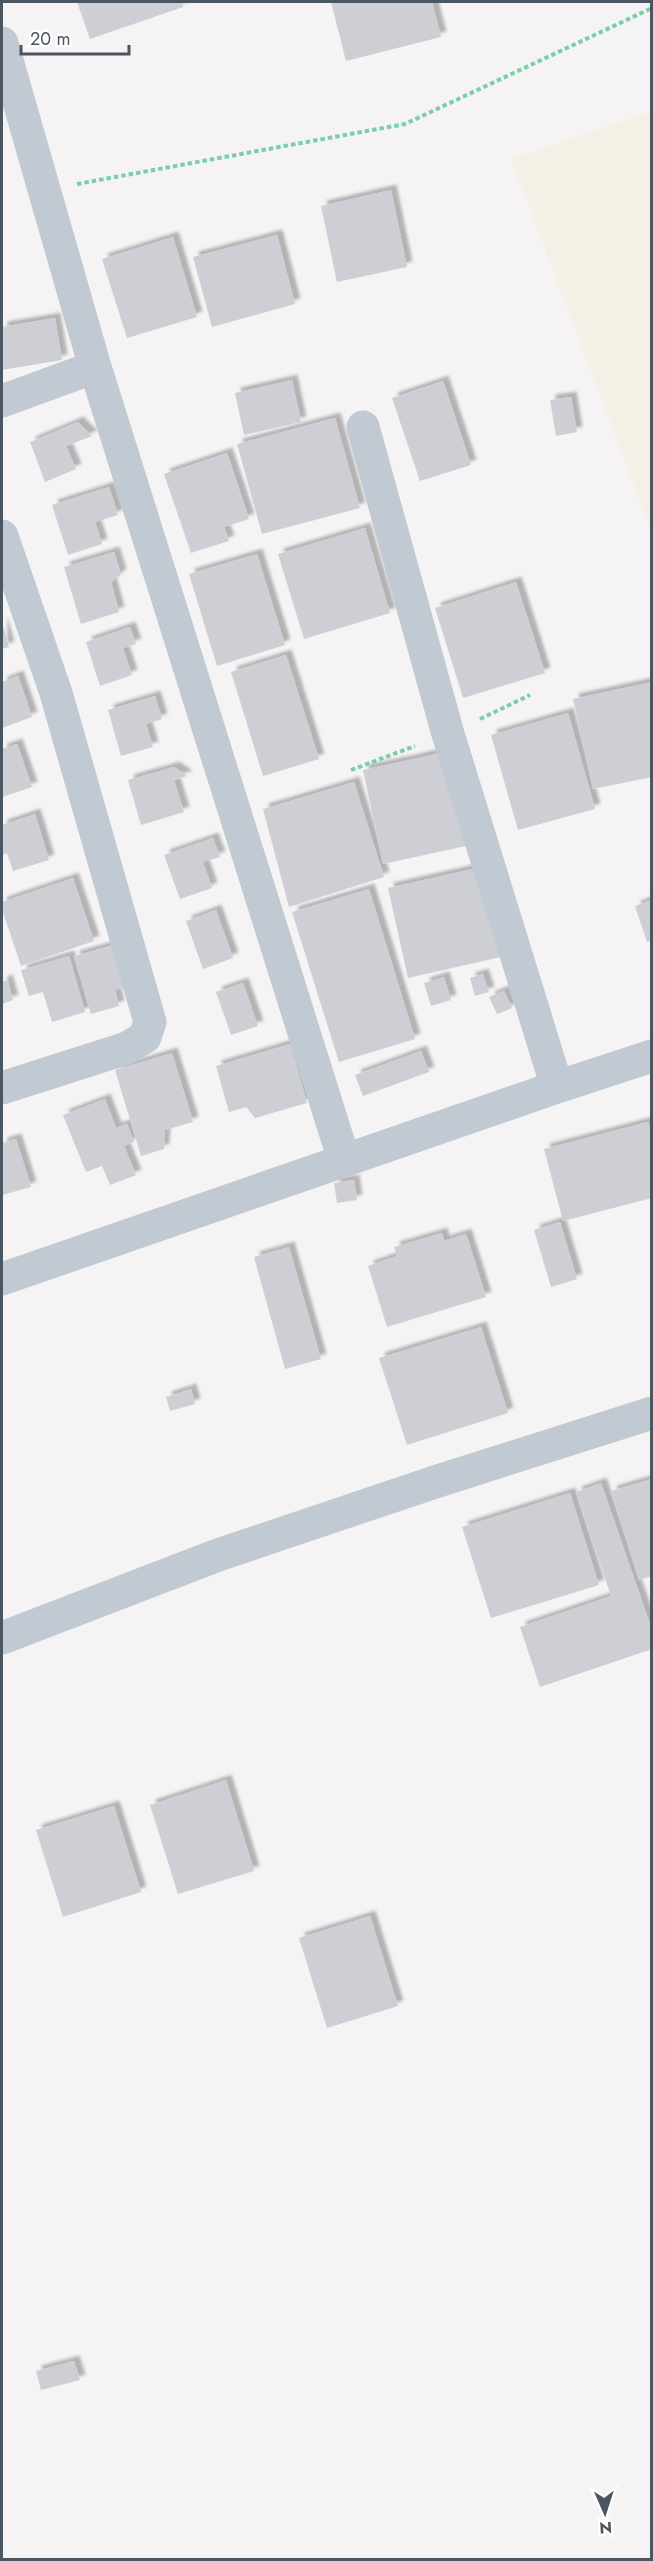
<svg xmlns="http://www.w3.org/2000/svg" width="653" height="2561" font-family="Jost,sans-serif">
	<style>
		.sand { fill: #f5f0e5 }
		.building { fill: #cdcfd5; filter: url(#shadow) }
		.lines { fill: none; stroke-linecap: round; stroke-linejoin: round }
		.path { stroke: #7ad0a6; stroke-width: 4; stroke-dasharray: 4.5 3; stroke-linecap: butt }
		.minor { stroke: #c1cad2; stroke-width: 33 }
	</style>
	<defs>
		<filter id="shadow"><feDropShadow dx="5.5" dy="-5.5" stdDeviation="1.5" flood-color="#0004"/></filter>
	</defs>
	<rect width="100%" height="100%" fill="#f5f3f3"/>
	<!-- sand -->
	<path class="sand" d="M651 111H652L651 531 511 159Z"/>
	<!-- building -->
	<path class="building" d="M77 2H182L183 7 90 39Z
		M331 2H432L441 37 346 61Z
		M391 190 407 267 337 282 321 206Z
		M277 235 295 304 212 327 193 257Z
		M173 237 197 317 127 338 102 259Z
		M55 318 62 360 2 370V327Z
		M292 380 301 422 244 435 235 393Z
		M443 381 471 465 420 481 392 398Z
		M571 397 577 432 556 436 550 400Z
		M335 418 360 508 262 534 237 444Z
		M78 422 92 436 66 446 76 469 45 482 30 442Z
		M227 453 249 519 224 527 229 541 191 553 164 474Z
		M109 487 118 515 95 522 102 544 68 555 52 505Z
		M365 528 390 613 304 639 278 554Z
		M114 552 121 574 111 582 119 612 81 624 64 567Z
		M257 554 285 645 217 666 189 574Z
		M516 582 545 673 463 698 435 608Z
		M2 622 9 647 2 649Z
		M130 627 136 644 123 648 132 675 100 686 86 642Z
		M286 655 319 759 263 776 231 672Z
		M18 676 32 717 2 728V682Z
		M652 682V777L593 789 573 699Z
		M155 696 162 719 146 724 153 747 121 756 108 710Z
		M568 713 595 809 518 830 491 735Z
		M17 744 32 787 2 797V749Z
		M446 752 466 846 383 864 363 770Z
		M174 767 187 776 174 780 184 812 141 825 128 780Z
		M354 782 384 877 289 907 263 809Z
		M35 814 49 860 13 871 7 853 2 855V825Z
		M213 838 220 857 203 862 212 888 180 899 164 855Z
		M482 867 501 957 408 978 388 888Z
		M73 878 94 941 21 966 2 909V902Z
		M369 889 415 1039 339 1062 292 912Z
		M652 900V940L647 942 635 906Z
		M216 910 233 958 203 969 186 921Z
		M114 945 126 987 115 990 119 1006 91 1014 74 956Z
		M69 956 85 1012 52 1022 43 992 29 996 21 970Z
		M483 974 489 992 475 996 470 978Z
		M444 977 451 1000 431 1006 424 983Z
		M7 980 13 1000 2 1004V982Z
		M243 983 258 1026 231 1035 216 992Z
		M504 991 512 1008 497 1014 489 997Z
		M290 1044 307 1103 255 1118 246 1107 229 1112 216 1066Z
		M421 1051 429 1072 363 1096 355 1075Z
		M172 1053 193 1122 165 1130 164 1149 141 1156 115 1070Z
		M105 1099 116 1128 127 1124 134 1142 124 1146 136 1175 110 1185 102 1166 86 1172 63 1115Z
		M648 1122 652 1136V1198L563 1221 544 1149Z
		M16 1139 31 1187 2 1195V1143Z
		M354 1180 357 1200 337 1203 334 1183Z
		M560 1222 577 1279 551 1287 534 1230Z
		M442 1233 444 1241 466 1234 486 1297 387 1327 368 1266 397 1256 394 1247Z
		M289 1247 321 1359 285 1369 254 1257Z
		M481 1327 508 1413 407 1445 379 1358Z
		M191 1389 195 1404 170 1411 166 1397Z
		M652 1479V1576L639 1580 611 1491Z
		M601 1483 652 1630V1649L540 1687 520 1627 611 1596 576 1492Z
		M570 1493 599 1585 491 1618 462 1527Z
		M226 1780 254 1871 178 1894 150 1805Z
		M114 1806 141 1892 63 1917 36 1830Z
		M370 1916 398 2006 327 2028 299 1938Z
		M74 2361 80 2380 41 2390 36 2371Z"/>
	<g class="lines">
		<!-- path -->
		<path class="path" d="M77 184 405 124 652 8
			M480 719 530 695
			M351 770 415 746"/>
		<!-- minor -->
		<path class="minor" d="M2 43 95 367 344 1160
			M2 401 95 367
			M2 536 56 693 150 1022 145 1037 127 1048 2 1088
			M557 1087 652 1056
			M2 1279 557 1087 448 734 363 427
			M2 1638 218 1555 438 1481 652 1413"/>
	</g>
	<!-- border -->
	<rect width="653" height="2561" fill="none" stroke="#4a5661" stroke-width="6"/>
	<!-- north arrow -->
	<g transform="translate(605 2513) rotate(177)" stroke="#ffffff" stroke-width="4.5" paint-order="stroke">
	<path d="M0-4.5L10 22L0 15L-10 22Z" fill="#4a5661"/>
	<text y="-9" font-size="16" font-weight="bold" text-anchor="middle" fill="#4a5661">N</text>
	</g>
	<!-- scale -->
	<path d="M21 45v9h108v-9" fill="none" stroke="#4a5661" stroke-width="3"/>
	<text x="30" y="45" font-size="18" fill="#4a5661" stroke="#ffffff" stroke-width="4.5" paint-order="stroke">20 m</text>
</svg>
